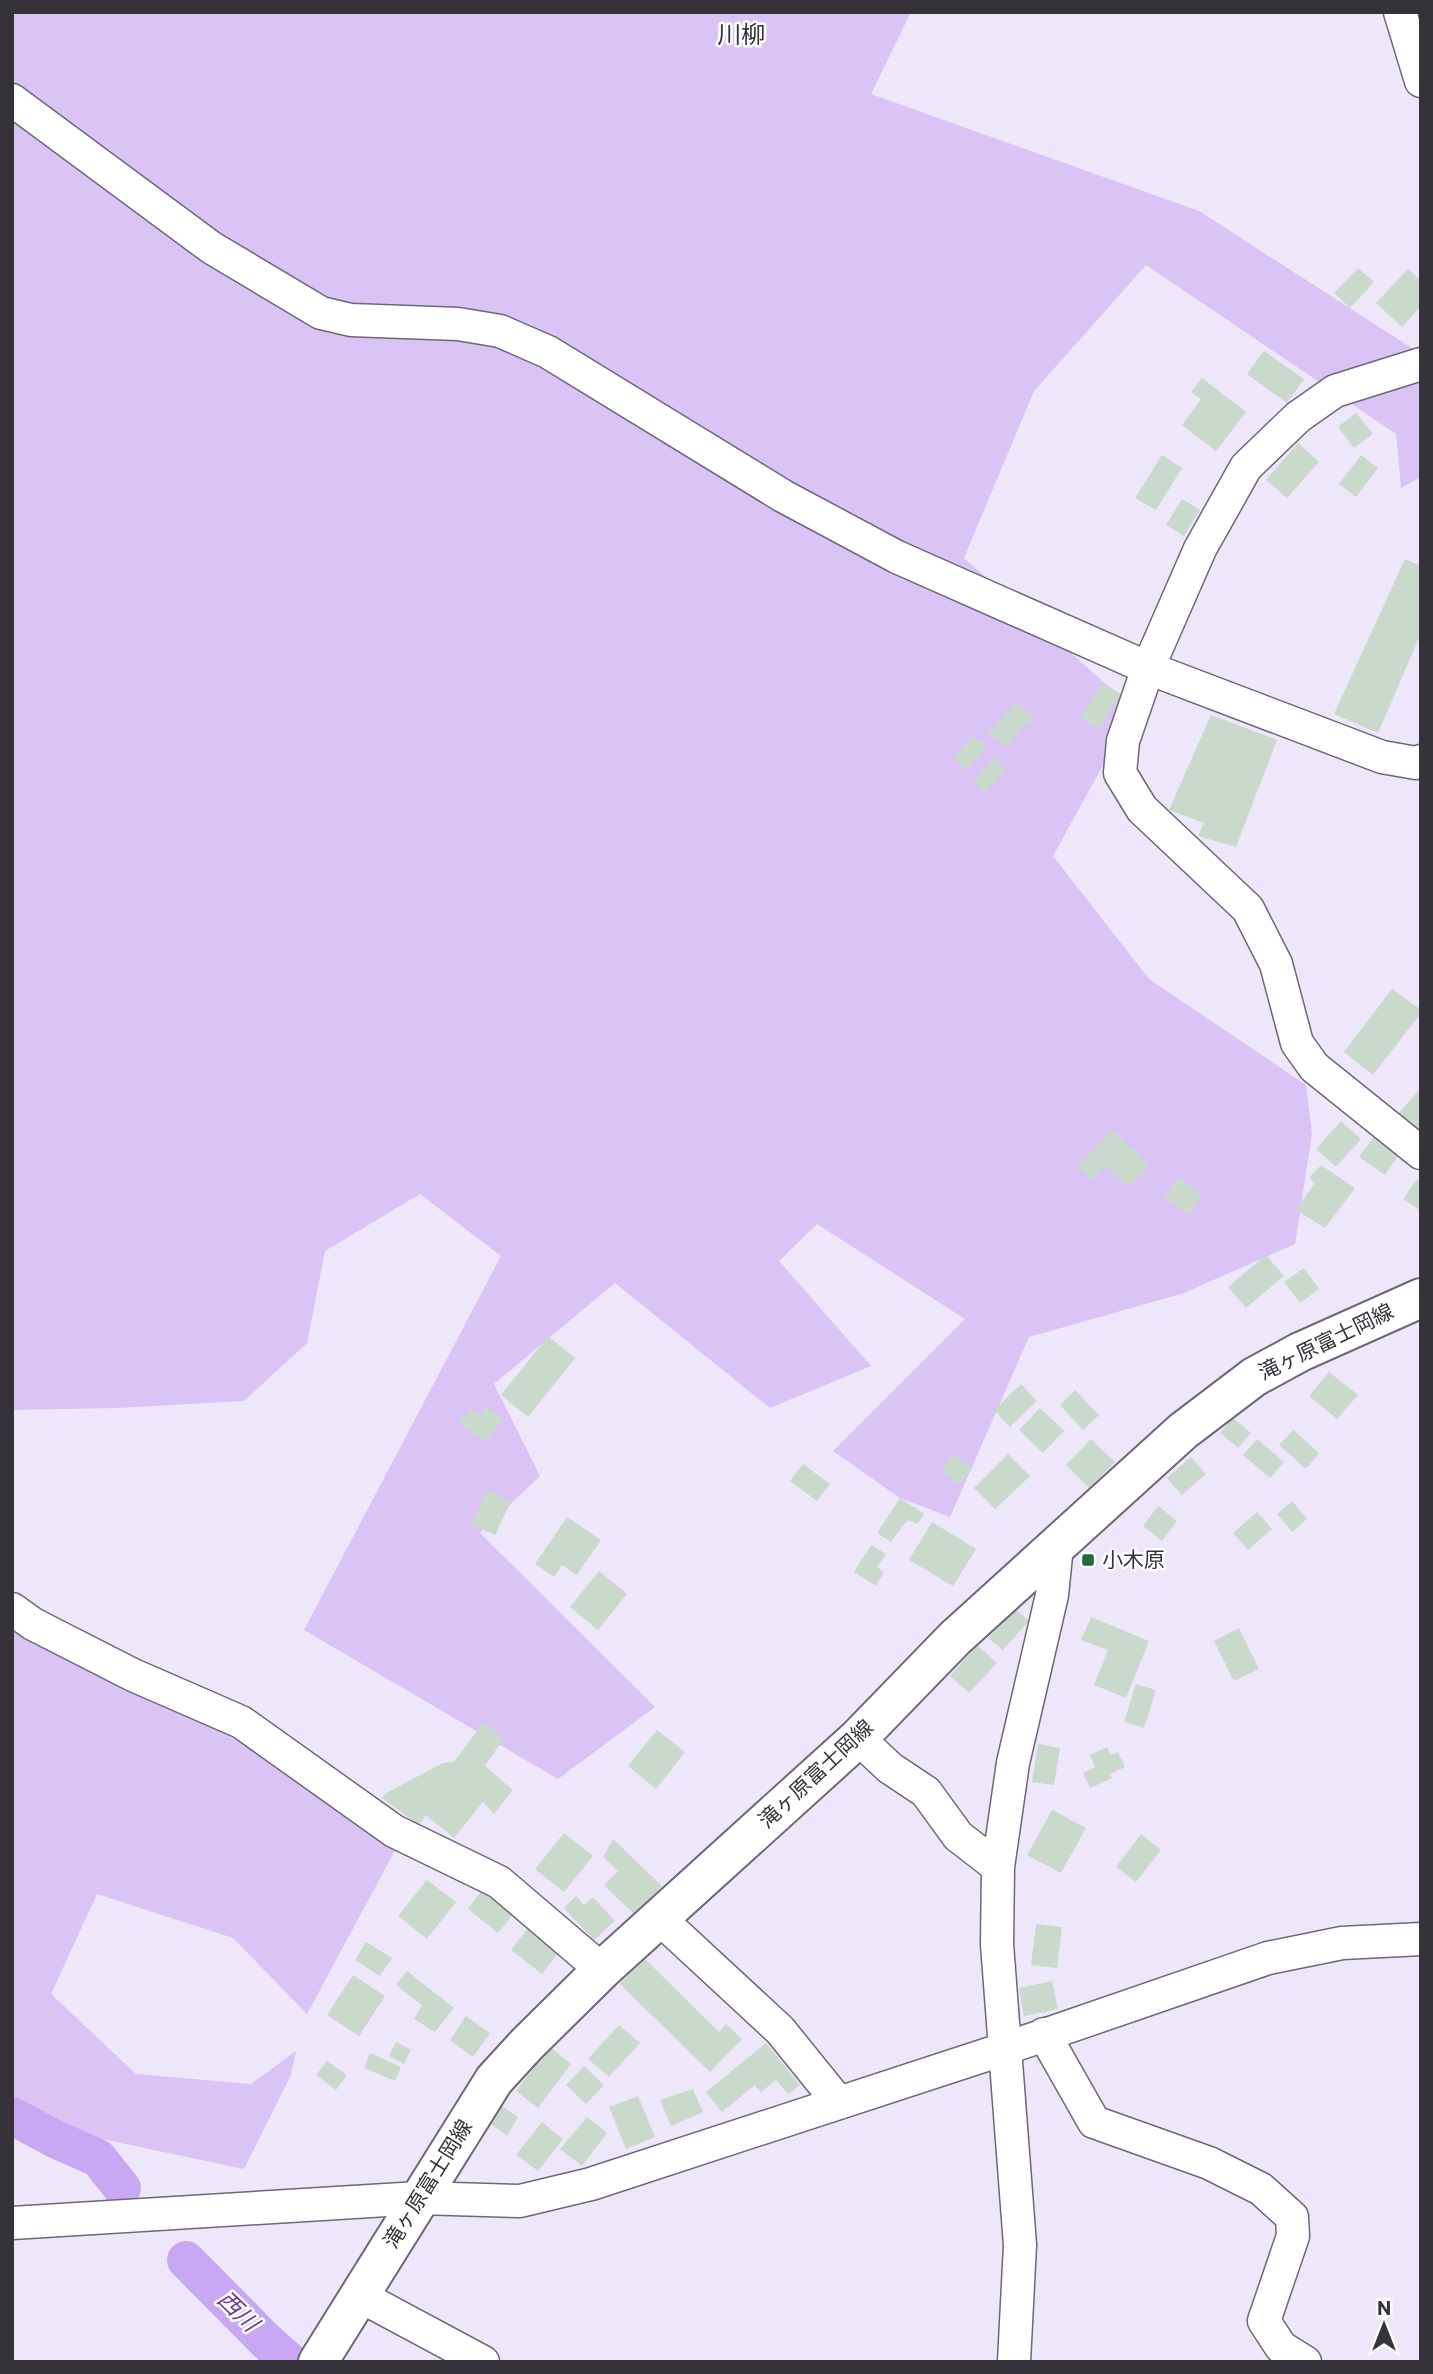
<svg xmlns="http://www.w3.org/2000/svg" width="1433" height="2374" font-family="Commissioner,'Noto Sans JP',sans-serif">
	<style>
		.green { fill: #d9c4f5 }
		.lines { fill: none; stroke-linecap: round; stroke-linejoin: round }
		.river { stroke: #c9a8f3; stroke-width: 38 }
		.building { fill: #c9dacc }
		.minor-casing { stroke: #6e6778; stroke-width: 35 }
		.major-casing { stroke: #6e6778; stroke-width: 42 }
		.minor { stroke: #fff; stroke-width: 32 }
		.major { stroke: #fff; stroke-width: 38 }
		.poi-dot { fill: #1e6c3b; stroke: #fff; stroke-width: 2.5 }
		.labels { text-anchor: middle; stroke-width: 5; stroke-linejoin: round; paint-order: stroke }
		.street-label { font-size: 21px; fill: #35323a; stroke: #fff }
		.poi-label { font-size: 21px; fill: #35323a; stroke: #fff; text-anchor: start }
		.water-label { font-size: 23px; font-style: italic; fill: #673d93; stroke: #fff }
		.quarter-label { font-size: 24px; fill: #35323a; stroke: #fff }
	</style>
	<rect width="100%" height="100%" fill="#eee6f9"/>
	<!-- green -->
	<path class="green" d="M12 12H911L871 94 1199 211 1421 354V477L1401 488 1396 434 1146 265 1034 391 964 558 1134 709 1053 856 1149 979 1306 1085 1312 1134 1295 1244 1184 1293 1029 1337 950 1517 900 1498 833 1451 965 1319 817 1224 779 1261 871 1366 770 1408 615 1283 494 1384 540 1476 480 1533 655 1707 558 1779 304 1630 501 1256 420 1194 325 1251 307 1343 244 1401 118 1408 12 1410Z
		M12 1613 220 1730 398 1845 307 2014 233 1938 97 1894 51 1994 136 2074 251 2084 296 2051 291 2075 244 2169 12 2120Z"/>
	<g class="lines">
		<!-- river -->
		<path class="river" d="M12 2116 55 2139 98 2158 122 2188
			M186 2260 265 2340 290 2362"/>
	</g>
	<!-- building -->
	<path class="building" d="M1358 268 1374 282 1350 308 1334 293Z
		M1408 269 1421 281V306L1402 327 1376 303Z
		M1264 351 1304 379 1287 403 1247 374Z
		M1202 378 1246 412 1216 451 1182 425 1201 399 1191 392Z
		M1356 413 1373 434 1354 448 1338 427Z
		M1298 443 1319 462 1287 498 1266 480Z
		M1162 455 1182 468 1156 510 1135 498Z
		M1361 455 1378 468 1356 497 1339 484Z
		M1182 499 1200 510 1184 536 1166 525Z
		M1405 559 1421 566V633L1378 733 1334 714Z
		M1102 683 1121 694 1099 729 1080 718Z
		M1017 702 1033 718 1005 747 988 732Z
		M1211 715 1277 740 1236 847 1198 836 1204 823 1169 810Z
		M974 736 987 747 966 770 953 758Z
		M993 758 1006 770 985 792 973 781Z
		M1392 989 1421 1010V1013L1373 1075 1344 1052Z
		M1421 1088V1134L1398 1114Z
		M1341 1121 1361 1139 1336 1167 1316 1149Z
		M1113 1130 1149 1165 1128 1187 1106 1166 1092 1180 1077 1166Z
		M1374 1137 1399 1154 1385 1175 1359 1157Z
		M1321 1165 1355 1188 1325 1228 1296 1210 1314 1184 1310 1177Z
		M1178 1177 1203 1195 1189 1215 1164 1197Z
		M1417 1179 1421 1181V1211L1403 1199Z
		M1266 1255 1284 1276 1246 1308 1228 1287Z
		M1304 1268 1319 1289 1300 1303 1284 1282Z
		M548 1336 575 1358 528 1417 501 1395Z
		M1329 1372 1358 1395 1337 1419 1309 1396Z
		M1021 1384 1037 1401 1010 1427 994 1410Z
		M1075 1390 1099 1415 1083 1430 1060 1405Z
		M486 1407 503 1419 486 1442 459 1423 470 1409 480 1416Z
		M1040 1408 1064 1431 1043 1453 1019 1430Z
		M1233 1418 1251 1433 1238 1448 1220 1433Z
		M1293 1430 1319 1453 1306 1469 1279 1445Z
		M1091 1439 1115 1462 1089 1488 1066 1465Z
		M1257 1439 1284 1462 1270 1478 1243 1455Z
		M954 1454 972 1469 958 1485 941 1469Z
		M1008 1454 1030 1476 995 1509 974 1488Z
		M1191 1457 1206 1474 1182 1495 1167 1478Z
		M803 1464 830 1484 817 1501 790 1481Z
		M487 1490 511 1501 495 1535 471 1524Z
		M900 1498 924 1514 918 1524 907 1520 891 1542 877 1533Z
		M1292 1501 1307 1519 1292 1532 1277 1514Z
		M1158 1506 1177 1521 1162 1541 1143 1526Z
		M1257 1512 1272 1529 1248 1550 1233 1533Z
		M567 1517 601 1540 577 1575 562 1565 554 1577 535 1564Z
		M932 1522 976 1549 953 1586 909 1560Z
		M871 1545 886 1554 877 1567 884 1572 876 1586 854 1572Z
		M599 1571 627 1594 598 1630 570 1607Z
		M1015 1609 1029 1621 1003 1650 988 1638Z
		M1091 1617 1149 1641 1126 1698 1094 1685 1108 1650 1081 1640Z
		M1239 1628 1259 1669 1234 1681 1214 1641Z
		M977 1645 997 1663 969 1693 950 1676Z
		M1136 1684 1156 1690 1144 1728 1124 1722Z
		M483 1723 504 1738 485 1766 513 1790 494 1814 483 1802 454 1838 426 1815 419 1825 382 1798 386 1793 443 1763 454 1762Z
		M657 1730 685 1752 656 1789 628 1766Z
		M1038 1744 1060 1748 1054 1785 1032 1782Z
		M1107 1747 1111 1755 1118 1752 1125 1767 1110 1774 1112 1778 1090 1788 1083 1773 1095 1767 1090 1755Z
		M1052 1810 1086 1828 1061 1873 1027 1855Z
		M564 1833 593 1856 564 1892 535 1869Z
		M1141 1834 1161 1850 1136 1882 1116 1867Z
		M613 1839 662 1886 635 1915 604 1885 618 1871 603 1857Z
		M427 1880 456 1902 427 1939 398 1916Z
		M483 1889 514 1913 498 1933 468 1909Z
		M576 1896 584 1905 593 1897 615 1921 594 1940 564 1908Z
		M1036 1924 1062 1927 1057 1968 1031 1965Z
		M527 1929 558 1953 542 1974 511 1950Z
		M366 1942 392 1958 380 1976 355 1960Z
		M645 1959 719 2032 726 2024 742 2039 710 2072 620 1984Z
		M407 1971 454 2008 435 2032 414 2019 422 2005 396 1985Z
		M353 1975 385 1996 359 2036 327 2015Z
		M1052 1981 1058 2009 1024 2016 1019 1988Z
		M466 2016 490 2033 473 2057 450 2040Z
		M619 2025 640 2043 609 2077 588 2059Z
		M396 2042 411 2050 404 2064 389 2056Z
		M766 2043 800 2085 788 2094 776 2080 761 2092 755 2085 722 2112 706 2092Z
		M550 2047 571 2064 538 2108 516 2091Z
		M370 2053 401 2067 395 2081 364 2068Z
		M327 2061 347 2075 336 2090 316 2075Z
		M584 2066 604 2085 586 2104 566 2085Z
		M693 2089 703 2112 671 2126 660 2100Z
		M638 2096 655 2137 626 2149 609 2107Z
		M500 2105 518 2117 507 2136 488 2122Z
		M587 2117 607 2133 582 2166 560 2149Z
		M542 2122 563 2139 538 2171 516 2155Z"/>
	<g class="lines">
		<!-- minor casing -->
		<g class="minor-casing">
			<path id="minor" d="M1400 12 1421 81
				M12 100 212 248 321 313 351 320 458 324 500 331 548 352 783 496 897 557 1148 668 1382 757 1416 763 1421 761
				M1421 364 1335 391 1298 417 1246 467 1200 549 1148 668 1123 741 1120 773 1142 809 1248 909 1276 964 1297 1043 1314 1067 1421 1153
				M12 1609 33 1624 133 1675 241 1722 394 1831 499 1882 602 1970
				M858 1738 890 1768 926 1792 958 1836 998 1867
				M659 1918 780 2030 839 2103
				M1044 2034 1094 2122 1209 2163 1261 2189 1292 2217 1293 2236 1264 2321 1281 2347 1305 2362
				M12 2223 419 2198 520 2201 591 2184 1004 2049 1268 1958 1342 1943 1421 1939
				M358 2295 483 2362
				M1014 2362 1020 2245 997 1944 998 1867 1013 1763 1052 1595 1057 1546"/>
		</g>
		<!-- major casing -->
		<g class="major-casing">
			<path id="major" d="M318 2362 494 2080 527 2044 602 1970 858 1738 955 1638 1183 1431 1254 1377 1300 1352 1421 1298"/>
		</g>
		<!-- minor -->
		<use href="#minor" class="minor"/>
		<!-- major -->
		<use href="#major" class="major"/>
	</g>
	<!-- markers -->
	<rect class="poi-dot" x="1081" y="1553" width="14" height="14" rx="3.5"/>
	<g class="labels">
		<!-- street labels -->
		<g class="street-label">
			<text transform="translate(1326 1342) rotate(-26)" y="7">滝ヶ原富士岡線</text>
			<text transform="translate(816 1774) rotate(-43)" y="7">滝ヶ原富士岡線</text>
			<text transform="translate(428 2184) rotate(-58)" y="7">滝ヶ原富士岡線</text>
		</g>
		<!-- poi labels -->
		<g class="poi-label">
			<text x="1102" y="1567">小木原</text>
		</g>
		<!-- water labels -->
		<g class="water-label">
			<text transform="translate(238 2311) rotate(44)" y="8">西川</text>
		</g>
		<!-- quarter labels -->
		<g class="quarter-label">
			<text x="741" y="43">川柳</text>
		</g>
	</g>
	<!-- border -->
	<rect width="1433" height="2374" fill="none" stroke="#35323a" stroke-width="28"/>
	<!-- north arrow -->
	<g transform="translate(1384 2325)" stroke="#ffffff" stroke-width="5" paint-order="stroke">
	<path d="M0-5L12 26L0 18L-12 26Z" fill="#35323a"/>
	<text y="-10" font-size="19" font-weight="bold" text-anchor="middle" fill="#35323a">N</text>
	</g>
</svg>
